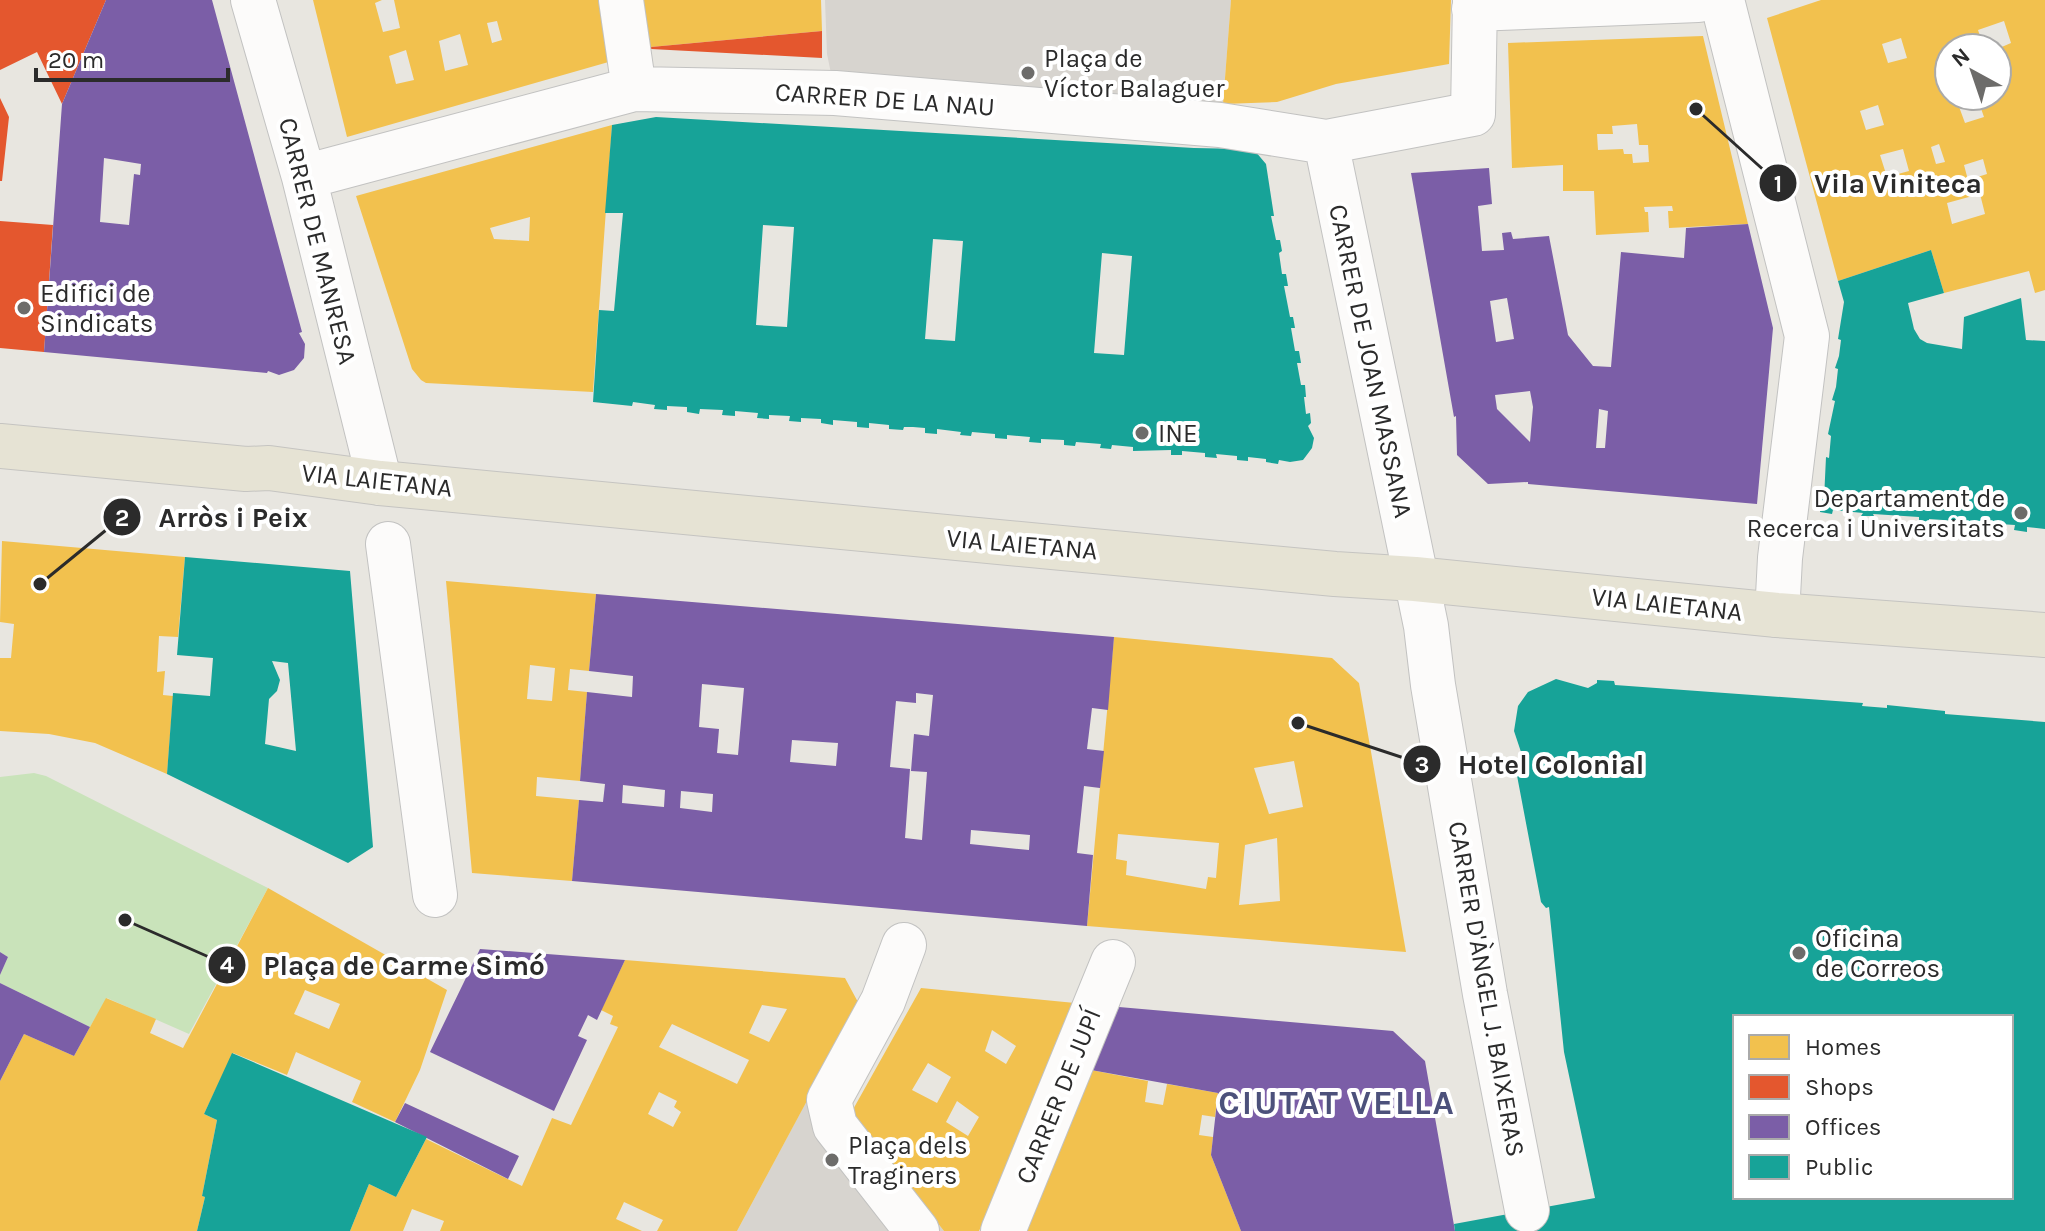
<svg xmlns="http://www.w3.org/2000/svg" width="2045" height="1231" font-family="Karla,sans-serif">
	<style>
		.green { fill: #c9e3ba }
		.plaza { fill: #d7d4cf }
		.homes { fill: #f2c14e; fill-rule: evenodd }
		.shops { fill: #e4572e }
		.offices { fill: #7b5ea7; fill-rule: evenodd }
		.public { fill: #17a398; fill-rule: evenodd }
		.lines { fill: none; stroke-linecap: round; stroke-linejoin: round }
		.minor-casing { stroke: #c2c2c1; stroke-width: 46 }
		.major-casing { stroke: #c5c4c1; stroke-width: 46 }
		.minor { stroke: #fcfbfa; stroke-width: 44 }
		.major { stroke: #e6e3d4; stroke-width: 44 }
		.poi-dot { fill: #6d6c6a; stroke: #fff; stroke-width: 3 }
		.labels { text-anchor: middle; stroke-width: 8; stroke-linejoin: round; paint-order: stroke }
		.poi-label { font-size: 26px; fill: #2b2b2b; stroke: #fff; text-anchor: start }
		.street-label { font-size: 26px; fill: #2b2b2b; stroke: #fff }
		.district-label { font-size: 34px; font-weight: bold; letter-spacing: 2px; fill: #4c517b; stroke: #fff }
		.leader { fill: none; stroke: #2b2b2b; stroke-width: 3 }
		.callout-dot { fill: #2b2b2b; stroke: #fff; stroke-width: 3 }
		.mark-label { font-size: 24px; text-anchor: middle; font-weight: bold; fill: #fff }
		.callout-label { font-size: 28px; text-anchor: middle; font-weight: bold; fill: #2b2b2b; stroke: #fff; stroke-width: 8; stroke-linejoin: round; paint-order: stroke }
	</style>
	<rect width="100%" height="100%" fill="#e8e6e0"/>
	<!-- green -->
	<path class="green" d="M34 773 46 776 268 888 189 1034 107 998 90 1027 0 983V975L8 957 0 952V777Z"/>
	<!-- plaza -->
	<path class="plaza" d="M825 0H1231L1223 104 835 93 827 54Z
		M812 1091 851 1113 944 1231H737Z"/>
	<!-- homes -->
	<path class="homes" d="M313 0H382L375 3 383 32 400 28 394 0H606L612 61 347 137ZM497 21 502 40 492 43 487 23ZM460 34 468 65 445 71 439 41ZM406 50 414 80 396 84 389 56Z
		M634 0H821L822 31 640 48Z
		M1231 0H1451L1449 64 1336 84 1277 102 1223 104Z
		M1821 0H2045V290L2035 293 2029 271 1944 293 1931 250 1838 281 1767 18ZM2004 21 2011 43 1997 49V96H1949V48H1984L1978 30ZM1901 38 1907 58 1888 63 1882 44ZM1977 97 1984 117 1965 123 1958 104ZM1878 105 1884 125 1866 130 1860 111ZM1939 144 1945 162 1936 164 1931 147ZM1903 149 1909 171 1887 177 1880 155ZM1983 159 1987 174 1968 180 1964 165ZM1980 194 1985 214 1952 224 1947 203Z
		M1703 36 1748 224 1669 228 1668 211H1673L1672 206 1644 207 1645 212H1648L1649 232 1596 235 1594 191H1563V165L1512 168 1508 43ZM1637 124 1639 145H1648L1649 162 1633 163 1632 154H1624L1623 149 1598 150 1597 134H1613L1612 126Z
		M612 125 593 392 426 383 421 380 412 369 356 196ZM530 217 529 241 494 239 490 228Z
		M2 541 185 557 178 637 159 636 157 672 165 671 163 695 173 696 167 774 95 743 49 734 0 731V658H11L14 624 0 622Z
		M446 581 596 594 589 671 570 669 568 690 587 692 580 781 537 777 536 796 579 800 572 881 472 873ZM530 665 555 668 552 701 527 699Z
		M1114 637 1332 658 1359 683 1406 952 1087 926ZM1294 761 1303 807 1269 814 1254 768ZM1118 834 1219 843 1216 878 1208 877 1206 889 1126 875 1127 861 1116 859ZM1277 838 1280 901 1239 905 1245 845Z
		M268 888 447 990 420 1070 395 1122 352 1102 361 1081 296 1052 287 1075 233 1053 204 1114 217 1120 202 1196 205 1197 197 1231H0V1081L24 1034 74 1056 106 998 156 1019 150 1033 183 1048ZM305 990 340 1004 329 1029 294 1014Z
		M625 960 845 978 859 1004 737 1231H657L663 1220 624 1202 616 1219 642 1231H440L444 1221 412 1209 403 1231H350L369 1184 396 1197 426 1139 522 1186 552 1118 571 1125 618 1027 610 1024 613 1016 601 1010ZM762 1005 787 1009 769 1042 749 1033ZM672 1024 749 1060 737 1084 659 1047ZM659 1092 677 1101 674 1107 681 1112 673 1127 648 1114Z
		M921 988 1075 1003 1046 1088 979 1231H944L851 1113ZM992 1030 1016 1046 1006 1064 985 1051ZM928 1063 951 1077 937 1103 912 1090ZM957 1101 979 1117 968 1136 946 1122Z
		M1091 1070 1148 1081 1145 1102 1163 1105 1167 1084 1218 1093 1215 1117 1202 1115 1199 1135 1213 1137 1211 1155 1241 1231H1015Z"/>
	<!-- shops -->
	<path class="shops" d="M0 0H106L62 104 37 52 0 70Z
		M822 31V58L651 49V47Z
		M0 98 9 117 2 181H0Z
		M0 221 53 225 44 352 0 348Z"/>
	<!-- offices -->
	<path class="offices" d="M106 0H212L302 332 299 333 305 344 304 358 294 370 279 375 268 371 267 373 44 352 62 104ZM104 158 141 164 140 175 134 174 129 225 100 222Z
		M1489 168 1492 204 1478 206 1482 251 1504 250 1502 233 1511 232 1513 239 1549 236 1568 335 1593 366 1611 367 1621 252 1684 258 1686 228 1748 224 1773 328 1757 504 1528 484V482L1488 484 1457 455 1456 416 1454 417 1411 173ZM1507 298 1514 339 1496 342 1490 301ZM1530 391 1533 407 1530 442 1497 409 1495 395ZM1599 409 1608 411 1605 448H1596Z
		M596 594 1114 637 1108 710 1092 708 1087 749 1104 751 1100 788 1084 786 1077 853 1093 855 1087 926 572 881 579 800 603 802 605 784 580 781 587 692 632 697 633 676 589 671ZM702 684 744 688 738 755 717 753 719 729 699 727ZM916 693 933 695 929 736 914 734 911 771 927 772 922 840 905 838 910 769 890 767 896 701 916 703ZM792 740 838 743 836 766 790 762ZM623 785 665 790 664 807 622 803ZM681 791 713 794 712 812 680 808ZM971 830 1030 835 1029 850 970 844Z
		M480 949 625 960 597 1020 588 1015 578 1036 587 1040 554 1111 430 1052Z
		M0 952 8 957 0 975Z
		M0 983 90 1027 74 1056 24 1034 0 1081Z
		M1119 1007 1393 1031 1425 1061 1455 1231H1241L1211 1155 1218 1093 1091 1070Z
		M405 1103 519 1156 508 1179 395 1122Z"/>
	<!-- public -->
	<path class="public" d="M656 117 1194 148 1244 149 1255 151 1266 164 1274 216H1271L1276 240H1280L1282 251 1279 253 1282 274H1286L1288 286H1284L1290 317H1293L1295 328H1291L1295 351H1299L1301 363H1297L1301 385H1305L1306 397H1304L1306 414 1310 413 1311 423 1308 426 1314 438 1312 448 1303 460 1290 462 1279 460 1278 464 1266 462V459L1248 457V461L1237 460V456L1216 454 1217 458 1205 457V453L1182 451V455H1171V450L1133 451V447L1112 445 1111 449 1100 448 1101 444 1076 442 1075 446 1064 445V440L1041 439V443L1029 442 1030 437 1007 435V439L995 438V434L972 432 971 436 960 435 961 432 937 429V434L925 433V428L913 427H904L903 430 889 429V425L869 423V428L857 427V422L833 420V425L821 423V419L801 418V422L789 421 790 416 769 415V419L757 418 758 413 735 411V416L722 415 723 410 700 409 699 414 687 412V407L667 406V410L654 409 655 405 633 402 632 406 593 402 599 310 614 311 623 213H605L612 125ZM763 225 794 227 787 327 756 325ZM933 239 963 241 955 341 925 339ZM1102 253 1132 256 1124 355 1094 353Z
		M1931 250 1944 293 1908 303 1914 329 1920 339 1927 343 1962 349 1964 317 2021 298 2026 340 2045 341V529L2027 527V532L2014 530 2015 525 1984 523 1983 528 1970 527 1971 522 1929 519V522L1919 520V517L1873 514 1874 516H1861L1863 513 1833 510 1832 514 1820 512 1822 499H1824L1826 457 1829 458 1831 436 1828 434 1835 401 1832 400 1836 387 1838 369 1835 368 1839 356 1841 340 1838 339 1844 302 1838 281Z
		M185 557 350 571 373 847 348 863 167 774 173 693 210 696 213 658 177 655ZM272 661 288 663 296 751 265 744 269 699 277 691 280 680Z
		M1556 679 1588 688 1597 683V680L1614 681 1615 685 1863 703 1862 706 1887 708V705L1945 711V714L2045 722V1231H1455L1454 1224 1595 1198 1564 1052 1549 907 1546 908 1541 902 1515 765 1522 755 1514 731 1518 706 1528 692ZM1735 1017H2011V1197H1735Z
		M232 1053 427 1137 396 1197 369 1184 350 1231H197L205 1197 202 1196 217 1120 204 1114Z"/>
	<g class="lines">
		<!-- minor casing -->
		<g class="minor-casing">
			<path id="minor" d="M253 0 304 177 380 483
				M621 0 634 89
				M1722 0 1807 336 1780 558 1777 615
				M1474 9 1698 0
				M1326 142 1426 626 1433 685 1485 994 1527 1210
				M304 177 634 89 835 93 1220 125 1326 142 1473 114 1475 0
				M388 544 435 895
				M904 945 883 1001 829 1100 835 1126 917 1231
				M1003 1231 1113 962"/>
		</g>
		<!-- major casing -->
		<g class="major-casing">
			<path id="major" d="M0 446 246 469 269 468 380 483 1335 574 1415 579 1777 615 2045 635"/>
		</g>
		<!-- minor -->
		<use href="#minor" class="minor"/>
		<!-- major -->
		<use href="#major" class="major"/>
	</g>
	<!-- markers -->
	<g class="poi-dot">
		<circle cx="1028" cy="73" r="8"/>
		<circle cx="24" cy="308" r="8"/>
		<circle cx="1142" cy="433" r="8"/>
		<circle cx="2021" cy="513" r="8"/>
		<circle cx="1799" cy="953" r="8"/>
		<circle cx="832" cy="1160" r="8"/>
	</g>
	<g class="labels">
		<!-- poi labels -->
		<g class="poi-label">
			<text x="1044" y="67">Plaça de<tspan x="1044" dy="30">Víctor Balaguer</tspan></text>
			<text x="40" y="302">Edifici de<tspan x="40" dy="30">Sindicats</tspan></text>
			<text x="1158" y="442">INE</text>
			<text x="2005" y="507" text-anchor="end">Departament de<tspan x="2005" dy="30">Recerca i Universitats</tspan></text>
			<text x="1815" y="947">Oficina<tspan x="1815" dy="30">de Correos</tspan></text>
			<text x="848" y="1154">Plaça dels<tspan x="848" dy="30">Traginers</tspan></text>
		</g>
		<!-- street labels -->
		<g class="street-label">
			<text transform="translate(885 99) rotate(4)" y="9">CARRER DE LA NAU</text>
			<text transform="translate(318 241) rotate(76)" y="9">CARRER DE MANRESA</text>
			<text transform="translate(1371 361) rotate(78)" y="9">CARRER DE JOAN MASSANA</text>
			<text transform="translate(377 480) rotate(6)" y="9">VIA LAIETANA</text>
			<text transform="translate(1022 544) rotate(5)" y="9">VIA LAIETANA</text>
			<text transform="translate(1667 604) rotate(6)" y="9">VIA LAIETANA</text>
			<text transform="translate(1487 989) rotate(80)" y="9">CARRER D'ÀNGEL J. BAIXERAS</text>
			<text transform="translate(1058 1096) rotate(-68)" y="9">CARRER DE JUPÍ</text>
		</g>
		<!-- district labels -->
		<g class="district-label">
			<text x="1337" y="1114">CIUTAT VELLA</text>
		</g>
	</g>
	<!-- callouts -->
	<path class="leader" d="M1696 109L1778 183M40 584L122 517M1298 723L1422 764M125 920L227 965"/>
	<g class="callout-dot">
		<circle cx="1696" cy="109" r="8"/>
		<circle cx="40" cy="584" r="8"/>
		<circle cx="1298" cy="723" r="8"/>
		<circle cx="125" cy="920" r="8"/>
		<circle cx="1778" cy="183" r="20"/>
		<circle cx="122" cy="517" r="20"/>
		<circle cx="1422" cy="764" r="20"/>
		<circle cx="227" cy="965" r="20"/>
	</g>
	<g class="mark-label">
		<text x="1778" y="192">1</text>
		<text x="122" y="526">2</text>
		<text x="1422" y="773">3</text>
		<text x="227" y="973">4</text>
	</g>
	<g class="callout-label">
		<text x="1898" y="193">Vila Viniteca</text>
		<text x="233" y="527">Arròs i Peix</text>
		<text x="1551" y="774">Hotel Colonial</text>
		<text x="404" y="975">Plaça de Carme Simó</text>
	</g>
	<!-- legend -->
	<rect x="1733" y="1015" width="280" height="184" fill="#ffffff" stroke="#aaaaaa" stroke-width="2"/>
	<rect x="1749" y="1035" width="40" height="24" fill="#f2c14e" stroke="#aaaaaa" stroke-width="2"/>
	<text x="1805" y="1055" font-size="24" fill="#2b2b2b">Homes</text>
	<rect x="1749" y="1075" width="40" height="24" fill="#e4572e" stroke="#aaaaaa" stroke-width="2"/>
	<text x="1805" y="1095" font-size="24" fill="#2b2b2b">Shops</text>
	<rect x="1749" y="1115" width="40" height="24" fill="#7b5ea7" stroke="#aaaaaa" stroke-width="2"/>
	<text x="1805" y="1135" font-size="24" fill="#2b2b2b">Offices</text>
	<rect x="1749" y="1155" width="40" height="24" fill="#17a398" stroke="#aaaaaa" stroke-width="2"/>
	<text x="1805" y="1175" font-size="24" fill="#2b2b2b">Public</text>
	<!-- north arrow -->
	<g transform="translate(1973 72) rotate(320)"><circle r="38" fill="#ffffff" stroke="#aaaaaa" stroke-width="2"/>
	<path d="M0-6L14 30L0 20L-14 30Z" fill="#6d6c6a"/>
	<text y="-12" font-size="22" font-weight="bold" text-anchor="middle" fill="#2b2b2b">N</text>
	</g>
	<!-- scale -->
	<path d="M36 68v12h192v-12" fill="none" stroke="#2b2b2b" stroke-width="4"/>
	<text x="48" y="68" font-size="24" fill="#2b2b2b" stroke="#ffffff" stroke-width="6" paint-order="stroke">20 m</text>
</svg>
